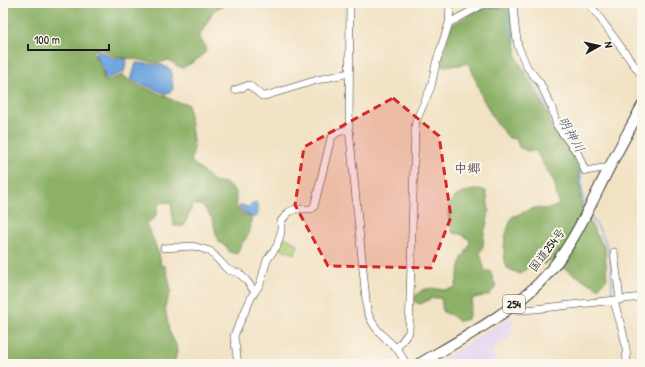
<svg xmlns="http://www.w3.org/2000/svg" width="645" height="367" font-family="'Patrick Hand','Klee One',sans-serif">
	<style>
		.built { fill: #e4d3f2 }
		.green { fill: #afcd74; stroke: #667448 }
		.forest { fill: #8bb066; stroke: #546641 }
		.water { fill: #71a7df; stroke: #46627e }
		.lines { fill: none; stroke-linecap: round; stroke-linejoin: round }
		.stream { stroke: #71a7df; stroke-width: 1.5 }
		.minor-casing { stroke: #3c3a35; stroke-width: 8 }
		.highway-casing { stroke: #3c3a35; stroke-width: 12 }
		.minor { stroke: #fff; stroke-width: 7 }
		.highway { stroke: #fff; stroke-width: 10 }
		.marked { fill: #d62828; fill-opacity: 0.2; stroke: #d62828; stroke-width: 3; stroke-dasharray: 8 5; stroke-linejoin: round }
		.labels { text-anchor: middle; stroke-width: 4; stroke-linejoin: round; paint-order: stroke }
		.shield { fill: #fbf7ec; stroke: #5f5e5a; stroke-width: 1 }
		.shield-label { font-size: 11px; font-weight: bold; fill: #1c1c1c }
		.street-label { font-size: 12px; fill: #1c1c1c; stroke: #fbf7ec }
		.water-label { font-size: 13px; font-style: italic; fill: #425b74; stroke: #fbf7ec }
		.neighbourhood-label { font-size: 13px; font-weight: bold; fill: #5d4e61; stroke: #fbf7ec }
	</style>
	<rect width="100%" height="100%" fill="#fbf7ec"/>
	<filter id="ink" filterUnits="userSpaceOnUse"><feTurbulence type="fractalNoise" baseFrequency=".025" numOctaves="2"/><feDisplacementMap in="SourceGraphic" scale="8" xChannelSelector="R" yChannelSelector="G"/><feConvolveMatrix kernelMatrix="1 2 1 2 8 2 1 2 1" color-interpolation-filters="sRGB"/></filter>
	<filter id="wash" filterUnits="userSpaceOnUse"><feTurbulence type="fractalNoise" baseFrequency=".012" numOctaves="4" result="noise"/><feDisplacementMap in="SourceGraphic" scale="16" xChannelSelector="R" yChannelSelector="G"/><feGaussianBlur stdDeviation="0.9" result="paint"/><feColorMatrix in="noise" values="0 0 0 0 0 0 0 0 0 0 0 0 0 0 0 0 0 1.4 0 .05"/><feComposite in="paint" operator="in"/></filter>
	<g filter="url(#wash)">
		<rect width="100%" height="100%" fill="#f2e2c4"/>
		<!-- built -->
		<path class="built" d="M514 315 515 318 508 339 493 349 495 364H435Z"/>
		<!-- green -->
		<path class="green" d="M283 236 298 245 295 254 279 248Z"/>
		<!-- forest -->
		<path class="forest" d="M3 3H228L214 10 199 37C201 40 205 44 206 48 208 56 188 64 183 68L177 66 169 60 158 63 133 59 115 56 100 48 92 51 101 68 105 81 123 75 131 82 163 95 176 102 188 104 194 148 191 161C199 169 207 174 215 183L224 182 236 192C235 207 237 212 251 217 251 229 251 233 243 242 240 245 239 250 237 254L229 252 227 247 219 242 216 234 213 220 203 206 193 204 184 226H174L171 202 159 203 155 218 145 224C150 231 152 236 155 244 158 253 161 255 160 265L165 266 169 280 171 291 165 306 169 331 176 345 177 351 174 364H3Z
			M483 7 507 9 512 13 517 58 548 114 554 131 573 157 579 168 582 209 605 249 607 279 598 288 549 260 544 264 534 262 520 274 507 268C501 250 505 234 512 217L534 208 548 209 559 205 554 181 547 171 536 151H527L519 147 516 139 509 138 495 121 483 99 469 63 459 65 442 66 446 45 452 25Z
			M480 189 486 191 489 210 487 223 484 232 483 246 480 253 485 271H490L496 287 489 295 473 298 468 319 459 321 451 315 443 312 441 298H433L420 304 415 302 414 297 422 290 432 288 443 290 455 288 462 258 469 247 470 240 461 234 453 233C441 203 451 193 480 189Z"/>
		<!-- water -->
		<path class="water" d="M97 50 115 58 127 59 124 72 105 79 103 68 94 53Z
			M136 63 162 65 171 70 173 89 167 94 131 80Z
			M256 202C258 207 259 211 257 216L253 218 242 211 239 208 241 205 248 207Z"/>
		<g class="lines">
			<!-- stream -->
			<path class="stream" d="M510 9 508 23 514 40
				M530 76 550 113
				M580 168 584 208
				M590 216C612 243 612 265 612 298"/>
		</g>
	</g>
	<g filter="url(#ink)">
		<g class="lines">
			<!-- minor casing -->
			<g class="minor-casing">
				<path id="minor" d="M321 3H323
					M350 3 349 128 367 310C372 327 383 336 396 348 400 352 403 359 406 364
					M589 3 642 76
					M513 4 515 27 518 46 527 67 540 83 552 108 557 126 578 154 585 171 603 168H609
					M449 23 482 5 518 3
					M235 90 249 85 262 96H265L317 80 349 73
					M164 248 193 246 210 251 228 270 239 273 246 280 255 292
					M614 252 620 300
					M614 301C620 324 627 339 627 364
					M513 305 518 310 535 309 642 297
					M397 348 409 332 415 130 416 121 431 87 436 63 449 23 450 3
					M238 364 234 336 236 331 252 296 260 284 267 260 277 246 281 232V221L289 212 295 209H311L314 207 331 138 336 133 349 129"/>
			</g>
			<!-- highway casing -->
			<g class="highway-casing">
				<path id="highway" d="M419 364C460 340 504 317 538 284 569 253 586 214 605 176 617 152 630 129 642 106"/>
			</g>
			<!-- minor -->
			<use href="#minor" class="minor"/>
			<!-- highway -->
			<use href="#highway" class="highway"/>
		</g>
	</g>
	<!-- marked area -->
	<path class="marked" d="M393 98 439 136 451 217 431 268 328 266 295 205 304 147Z"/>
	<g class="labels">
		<!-- shield labels -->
		<rect class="shield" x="503" y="295" width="22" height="18" rx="3"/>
		<g class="shield-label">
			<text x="514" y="308">254</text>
		</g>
		<!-- street labels -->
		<g class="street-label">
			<text transform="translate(547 250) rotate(-53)" y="4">国道254号</text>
		</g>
		<!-- water labels -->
		<g class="water-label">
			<text transform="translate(572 134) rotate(60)" y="5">明神川</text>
		</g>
		<!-- neighbourhood labels -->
		<g class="neighbourhood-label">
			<text x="467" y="173">中郷</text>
		</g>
	</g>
	<!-- margin -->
	<rect width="645" height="367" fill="none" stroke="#fbf7ec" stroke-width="16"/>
	<!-- north arrow -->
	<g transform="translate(599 46) rotate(82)" stroke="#fbf7ec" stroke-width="3" paint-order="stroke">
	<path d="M0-3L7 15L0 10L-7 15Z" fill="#1c1c1c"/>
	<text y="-6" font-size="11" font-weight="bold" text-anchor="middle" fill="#1c1c1c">N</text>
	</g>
	<!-- scale -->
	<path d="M28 44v6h81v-6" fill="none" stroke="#1c1c1c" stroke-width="2"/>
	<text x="34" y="44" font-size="12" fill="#1c1c1c" stroke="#fbf7ec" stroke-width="3" paint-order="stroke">100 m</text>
</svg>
